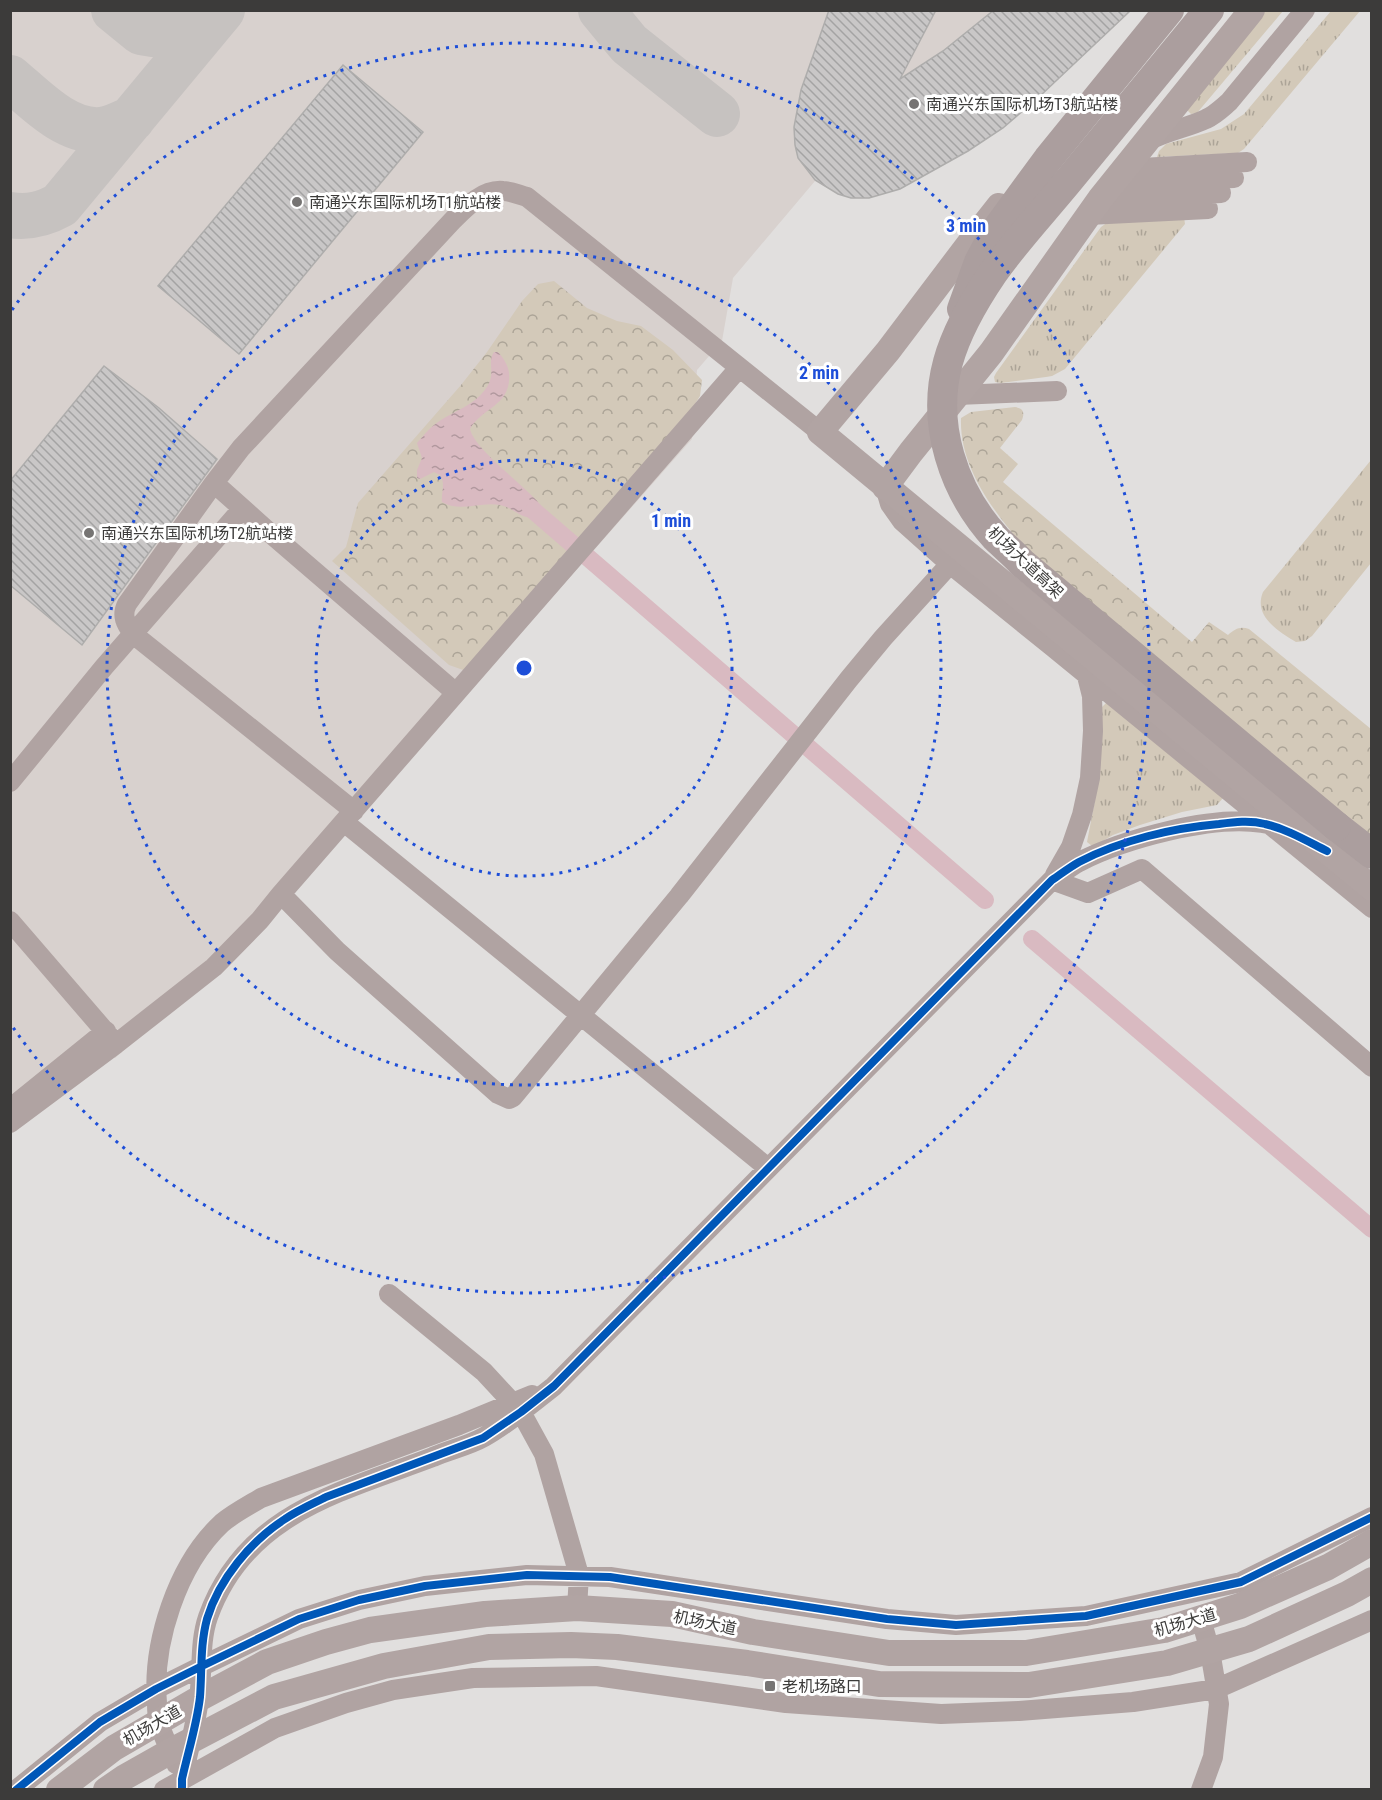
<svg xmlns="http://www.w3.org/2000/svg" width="1382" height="1800" font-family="'Roboto Condensed','Noto Sans SC',sans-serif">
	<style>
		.built { fill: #d8d1ce }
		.grass { fill: url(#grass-tufts) }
		.forest { fill: url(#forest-crowns) }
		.water { fill: url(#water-ripples) }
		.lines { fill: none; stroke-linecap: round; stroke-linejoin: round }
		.canal { stroke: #d9bac1; stroke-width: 18 }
		.taxiway { stroke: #c6c2c0; stroke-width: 46 }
		.building { fill: url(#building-back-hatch); stroke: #aeadac; stroke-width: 1.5 }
		.minor { stroke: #b0a3a2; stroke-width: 20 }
		.major { stroke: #b1a4a3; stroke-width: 26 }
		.highway { stroke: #ab9e9e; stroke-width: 30 }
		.highway-bridge { stroke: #ab9e9e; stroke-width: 30 }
		.cycleway-casing { stroke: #fff; stroke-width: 11 }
		.cycleway { stroke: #0057b8; stroke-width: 8 }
		.ring { fill: none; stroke: #1d4ed8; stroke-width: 3; stroke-dasharray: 3 6 }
		.poi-dot { fill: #767473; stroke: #fff; stroke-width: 2 }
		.labels { text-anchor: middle; stroke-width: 6; stroke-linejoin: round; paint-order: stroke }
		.poi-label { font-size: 16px; fill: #3c3b3a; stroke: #fff; text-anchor: start }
		.street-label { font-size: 16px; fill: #3c3b3a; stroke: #fff }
		.centre { fill: #1d4ed8; stroke: #fff; stroke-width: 3 }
		.ring-label { font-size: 18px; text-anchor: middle; font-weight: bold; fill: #1d4ed8; stroke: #fff; stroke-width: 6; stroke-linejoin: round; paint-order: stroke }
	</style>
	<defs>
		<pattern id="grass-tufts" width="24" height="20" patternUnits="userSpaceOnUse" patternTransform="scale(1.5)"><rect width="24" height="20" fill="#d3c9b9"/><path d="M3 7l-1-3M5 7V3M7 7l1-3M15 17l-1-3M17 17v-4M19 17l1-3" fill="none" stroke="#aca497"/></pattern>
		<pattern id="forest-crowns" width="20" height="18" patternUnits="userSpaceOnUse" patternTransform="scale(1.5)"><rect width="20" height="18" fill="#d3c9b9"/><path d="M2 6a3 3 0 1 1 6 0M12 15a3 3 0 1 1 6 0" fill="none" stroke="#aca497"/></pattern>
		<pattern id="water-ripples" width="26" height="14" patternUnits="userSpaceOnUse" patternTransform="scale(1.5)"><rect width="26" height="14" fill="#d9bac1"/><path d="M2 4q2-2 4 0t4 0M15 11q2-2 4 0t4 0" fill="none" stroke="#b1989e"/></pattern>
		<pattern id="building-back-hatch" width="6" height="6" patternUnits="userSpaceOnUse" patternTransform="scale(1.5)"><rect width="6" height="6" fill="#c9c7c7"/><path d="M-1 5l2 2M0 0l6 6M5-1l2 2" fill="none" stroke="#a4a3a3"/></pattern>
	</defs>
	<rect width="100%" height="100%" fill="#e1dfde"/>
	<!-- built -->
	<path class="built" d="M11 11H1131L1039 97 1003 128 933 171 900 189 869 198H851L838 194 815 181 733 278 722 341 697 370 692 439 314 867 154 1024 115 1058 101 1043 11 1111Z"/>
	<!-- grass -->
	<path class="grass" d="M1263 11H1283L1197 113 1191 114 1187 110Z
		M1331 11H1360L1244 149 1238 153 1157 157 1159 151 1166 144 1221 129 1244 114Z
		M1184 217 1185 224 1065 369 1052 376 1046 377 1001 383 995 382 994 377 996 373 1101 227 1108 222Z
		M1371 460V563L1312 636 1305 641 1296 642C1278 631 1253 616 1263 592Z
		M1107 702 1223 798 1217 805 1182 812 1140 825 1113 835 1096 845 1092 846 1087 842 1095 800 1102 707Z"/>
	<!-- forest -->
	<path class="forest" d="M554 281 587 308 617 321 641 326 673 350 702 380 700 396 678 431 466 671 449 665 332 561 346 547 358 503 461 385 487 352 522 301 538 284Z
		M1015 407C1023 408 1025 412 1022 420L1000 448 1018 464 1003 482 1192 642 1209 622 1228 635C1235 629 1240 626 1249 629L1371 729V842L1027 550C996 515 959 468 961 418L971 412Z"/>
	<!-- water -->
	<path class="water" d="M494 352H498C504 359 508 365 509 373 512 406 482 407 470 429 475 451 528 487 543 508L540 516C524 523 515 508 500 505 481 501 460 513 442 502 441 492 446 484 440 475L434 472 420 479 417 478V470L422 458 417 443C424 435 431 426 441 420 455 411 473 405 484 391 498 375 486 363 494 352Z"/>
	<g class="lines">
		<!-- canal -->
		<path class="canal" d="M534 511 985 900
			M1032 939 1372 1229"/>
		<!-- taxiway -->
		<path class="taxiway" d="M114 10 141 32 153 34H168L198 27 218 15
			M601 10 629 44 717 114
			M10 78C35 99 66 133 101 130 112 129 122 123 132 119
			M10 215C29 218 44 214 60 205L222 10"/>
	</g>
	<!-- building -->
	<path class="building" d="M829 10H936L900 79 943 51 994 10H1131L1039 97 1003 128 968 151 900 189 869 198H851L838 194 815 180 798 158 795 145 794 127 801 90Z
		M343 65 423 132 239 354 158 286Z
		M104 366 159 408 217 459 82 645 10 585V481Z"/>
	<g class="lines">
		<!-- minor -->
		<path class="minor" d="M1148 141C1166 131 1187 128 1206 119 1215 115 1222 108 1229 102L1305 10
			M1124 169 1247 162
			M1113 183 1234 178
			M1100 199 1221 193
			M1088 215 1208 209
			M957 395 1057 391
			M214 483 127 604C121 616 126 624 133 634L354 811
			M885 487 890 504 902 521 950 564 1054 648 1064 654
			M1054 648 1372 908
			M456 693 270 533 214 483 241 448 453 220C466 207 483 189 503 191 511 191 519 195 527 197L820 432
			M10 782 104 667 242 509
			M344 822 768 1168
			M1055 875 1071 847 1082 815 1090 778 1093 731 1092 696 1086 672
			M1052 880 1088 893 1142 869 1372 1067
			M281 894 337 951 498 1094 509 1099 513 1097 679 896 849 679 883 638 950 564
			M10 921 116 1044
			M17 1103 106 1031
			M10 1123 116 1044 214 967 260 920 281 894 739 368
			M389 1294 484 1372 521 1412 544 1454 579 1575 577 1608
			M176 1764C171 1750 162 1736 159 1722 157 1716 157 1709 157 1703 152 1643 177 1565 222 1523 234 1513 248 1506 261 1498L459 1425 532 1395
			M182 1779C188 1752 196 1725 199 1698 203 1672 199 1643 208 1617 245 1513 341 1492 433 1457 449 1450 468 1446 484 1437 509 1423 531 1404 554 1386L1052 880C1061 874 1070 867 1079 862 1124 839 1212 815 1262 823 1276 825 1289 831 1301 838
			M16 1790 100 1722 156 1689 200 1667 299 1619 359 1600 425 1586 527 1575 610 1577 887 1619 956 1625 1086 1616 1241 1582 1372 1517
			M164 1790 275 1728 346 1703 393 1690 473 1678 596 1676 786 1703 941 1714 1019 1711 1133 1702 1216 1689 1372 1620
			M1201 1790 1213 1757 1219 1704 1210 1651 1201 1619"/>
		<!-- major -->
		<path class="major" d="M999 206 969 244 888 351 820 432 1372 888
			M885 487 911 452 991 353 1100 199 1252 10
			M59 1790 114 1748 200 1698 267 1662 326 1642 370 1630 485 1614 577 1608 672 1614 753 1632 889 1653H1026L1164 1630 1240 1606 1328 1567 1372 1542
			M106 1790 125 1777 171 1751 274 1697 384 1666 489 1647 571 1645 617 1647 747 1663 879 1684 1029 1685 1167 1663 1249 1639 1347 1594 1372 1580"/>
		<!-- highway -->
		<path class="highway" d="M962 309 979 262 996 230 1048 159 1169 10
			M1336 826 1372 854"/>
		<!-- highway-bridge -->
		<path class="highway-bridge" d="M1209 10C1161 69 1113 127 1065 185 1041 214 1015 242 993 273 976 298 956 333 948 362 931 424 953 491 996 538 1004 546 1014 554 1022 563L1336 826"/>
		<!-- cycleway casing -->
		<g class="cycleway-casing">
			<path id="cycleway" d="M16 1790 100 1722 156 1689 200 1667 299 1619 359 1600 425 1586 527 1575 610 1577 887 1619 956 1625 1086 1616 1241 1582 1372 1517
				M182 1790V1779C188 1752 197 1724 200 1697 202 1671 200 1645 207 1619 219 1579 251 1541 285 1519 298 1510 312 1504 326 1497L483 1438 521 1412 554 1386 1052 880C1061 874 1070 867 1079 862 1121 840 1173 828 1219 824 1234 822 1250 820 1265 824 1287 829 1307 841 1327 851"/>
		</g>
		<!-- cycleway -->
		<use href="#cycleway" class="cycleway"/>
	</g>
	<!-- distance rings -->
	<g class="ring">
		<circle cx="524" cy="668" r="208"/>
		<circle cx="524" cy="668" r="417"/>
		<path d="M12 310A625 625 0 1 1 12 1026"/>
	</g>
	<!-- markers -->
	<g class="poi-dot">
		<circle cx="914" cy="104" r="6"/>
		<circle cx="297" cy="202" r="6"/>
		<circle cx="89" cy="533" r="6"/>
		<rect x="764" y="1680" width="12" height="12" rx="3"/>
	</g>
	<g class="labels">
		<!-- poi labels -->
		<g class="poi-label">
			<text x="926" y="110">南通兴东国际机场T3航站楼</text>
			<text x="309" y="208">南通兴东国际机场T1航站楼</text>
			<text x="101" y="539">南通兴东国际机场T2航站楼</text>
			<text x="782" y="1692">老机场路口</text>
		</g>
		<!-- street labels -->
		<g class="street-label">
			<text transform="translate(1026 562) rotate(43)" y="6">机场大道高架</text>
			<text transform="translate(705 1622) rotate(12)" y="6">机场大道</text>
			<text transform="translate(1185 1622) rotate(-16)" y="6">机场大道</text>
			<text transform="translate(152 1725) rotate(-30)" y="6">机场大道</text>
		</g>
	</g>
	<circle cx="524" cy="668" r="9" class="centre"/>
	<g class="ring-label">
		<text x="966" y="232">3 min</text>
		<text x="819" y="379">2 min</text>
		<text x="671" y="527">1 min</text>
	</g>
	<!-- border -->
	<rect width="1382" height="1800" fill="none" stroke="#3c3b3a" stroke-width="24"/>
</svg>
